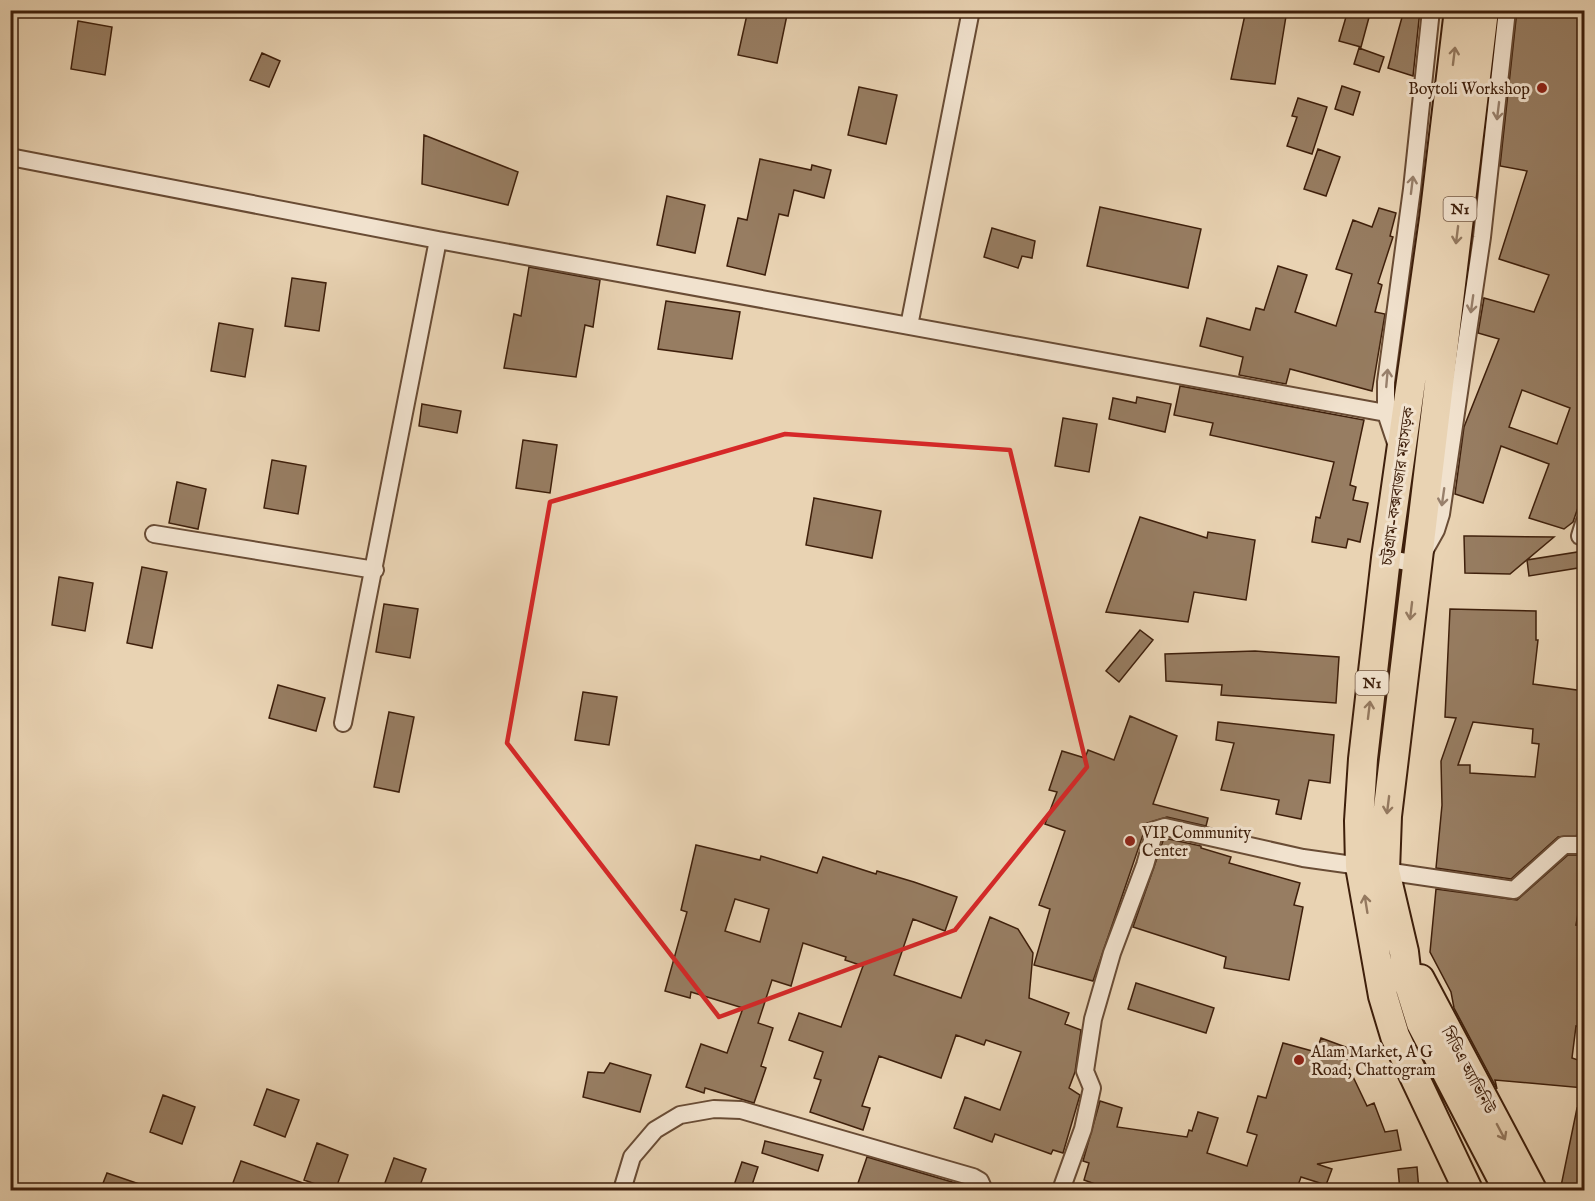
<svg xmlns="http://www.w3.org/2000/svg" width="1595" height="1201" font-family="'IM FELL English','Noto Serif Bengali',serif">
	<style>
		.building { fill: #977d62; stroke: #3e1f0b; stroke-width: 1.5; fill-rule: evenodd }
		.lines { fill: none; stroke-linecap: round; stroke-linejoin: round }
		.minor-casing { stroke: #694c35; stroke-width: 20 }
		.trunk-casing { stroke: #3e1f0b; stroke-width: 32 }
		.minor { stroke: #f1e2ce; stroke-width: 16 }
		.trunk { stroke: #e9d3b3; stroke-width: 28 }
		.oneway { stroke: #94795f }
		.oneway2 { stroke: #98806c }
		.marked { fill: none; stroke: #d62828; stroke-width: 4.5; stroke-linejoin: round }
		.poi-dot { fill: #8f2418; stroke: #f1e2ce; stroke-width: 2 }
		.labels { text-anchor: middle; stroke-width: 6; stroke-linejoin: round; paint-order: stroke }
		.shield { fill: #f1e2ce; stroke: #745a46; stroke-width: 1.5 }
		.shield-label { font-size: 15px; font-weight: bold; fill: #3e1f0b }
		.poi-label { font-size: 16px; fill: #3e1f0b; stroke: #f1e2ce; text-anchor: start }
		.street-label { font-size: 16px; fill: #3e1f0b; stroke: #f1e2ce }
	</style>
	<rect width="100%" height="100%" fill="#e9d3b3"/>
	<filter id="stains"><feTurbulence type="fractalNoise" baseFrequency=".00333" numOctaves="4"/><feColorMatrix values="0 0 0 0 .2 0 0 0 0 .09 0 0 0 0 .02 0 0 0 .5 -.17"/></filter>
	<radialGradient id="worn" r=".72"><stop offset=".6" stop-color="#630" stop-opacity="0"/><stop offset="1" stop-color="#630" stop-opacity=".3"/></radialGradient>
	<!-- building -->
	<path class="building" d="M748 10H769L787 15 777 63 738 55Z
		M1246 10H1287L1275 84 1231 79Z
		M1348 10H1371L1361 47 1339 41Z
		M1404 10H1420L1413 76 1388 68Z
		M1517 10H1584V490L1573 522 1564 529 1529 518 1549 464 1501 446 1483 503 1455 494 1464 427 1499 339 1478 333 1484 298 1534 312 1549 275 1499 259 1527 171 1500 166ZM1522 390 1570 408 1557 444 1509 427Z
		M78 21 112 27 105 75 71 69Z
		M1359 48 1384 57 1379 72 1354 64Z
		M262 53 280 61 269 87 250 80Z
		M1342 86 1360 92 1353 115 1335 109Z
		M859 87 897 95 886 144 848 135Z
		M1298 98 1327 107 1312 154 1287 146 1297 117 1292 116Z
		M424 135 518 172 508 205 422 184Z
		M1318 149 1340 157 1326 196 1304 189Z
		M760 159 811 170 812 165 831 170 824 198 794 190 788 216 779 214 765 275 727 266 738 218 747 220Z
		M667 196 705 205 695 253 657 245Z
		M1100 207 1201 229 1188 288 1087 266Z
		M1379 208 1396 213 1390 236 1393 237 1378 283 1382 285 1375 312 1385 314 1372 391 1290 369 1286 384 1239 375 1243 357 1200 346 1207 318 1250 330 1256 308 1264 310 1278 266 1307 275 1295 312 1336 326 1352 274 1336 269 1353 220 1372 227Z
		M992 228 1035 241 1032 258 1022 256 1018 268 984 257Z
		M529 267 600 280 593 327 585 325 576 377 504 368 514 314 521 316Z
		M292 278 326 283 319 331 285 326Z
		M666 301 740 312 732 359 658 349Z
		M219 323 253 329 245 377 211 371Z
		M1180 386 1364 420 1350 485 1356 487 1353 500 1368 503 1360 542 1348 539 1346 548 1312 542 1316 517 1320 518 1334 462 1210 435 1213 423 1174 415Z
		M1137 397 1171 404 1165 432 1109 419 1113 398 1136 403Z
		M422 404 461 411 457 433 419 426Z
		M1063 418 1097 424 1089 472 1055 466Z
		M523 440 557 445 550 493 516 488Z
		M272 460 306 466 298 514 264 508Z
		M177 482 206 489 198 529 169 523Z
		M814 498 881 511 872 558 806 545Z
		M1140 517 1207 538 1208 532 1255 540 1246 600 1194 592 1188 622 1106 612Z
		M1464 536H1472L1554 537 1510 574 1465 573Z
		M1584 551V567L1529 576 1527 560Z
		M142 567 167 572 152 648 127 643Z
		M59 577 93 583 85 631 52 625Z
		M384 604 418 609 410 658 376 652Z
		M1450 609 1536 611V640H1538L1533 684 1584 691V835L1558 837 1511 879 1436 868 1442 805 1441 761 1456 718 1445 717ZM1473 722 1533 729 1532 743 1539 744 1535 777 1470 773V765H1458Z
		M1140 630 1153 640 1119 682 1106 671Z
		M1255 651 1339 657 1336 703 1221 695 1222 685 1166 681 1165 654Z
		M278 685 325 698 316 731 269 718Z
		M583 692 617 697 609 745 575 740Z
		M389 712 414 717 399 792 374 787Z
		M1130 716 1177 736 1153 804 1208 818 1206 826 1167 817 1147 823 1093 981 1034 965 1050 909 1039 905 1065 831 1045 824 1057 792 1049 790 1062 751 1085 758 1088 750 1114 760Z
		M1218 722 1334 735 1330 783 1309 780 1301 819 1276 814 1279 800 1221 790 1234 743 1216 740Z
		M1164 838 1201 846V848L1231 857 1229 863 1300 883 1294 905 1303 907 1289 980 1224 968 1226 957 1133 927Z
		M696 845 760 860 761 856 817 873 823 857 876 874 877 871 914 882 957 897 945 931 913 919 894 975 961 998 990 917 1018 929 1033 953 1029 998 1069 1013 1065 1024 1081 1030 1075 1072 1069 1088 1080 1095 1063 1153 1053 1150 1051 1154 995 1134 992 1142 954 1128 965 1097 1000 1110 1017 1063 1021 1052 986 1040 984 1045 956 1035 941 1078 879 1056 862 1106 870 1108 863 1130 810 1112 821 1080 814 1078 823 1052 789 1040 799 1013 841 1027 863 966 845 960 846 957 803 943 791 986 772 980 758 1023 773 1028 761 1066 766 1068 754 1103 705 1088 704 1093 686 1087 701 1044 727 1053 743 1008 691 992 690 998 665 991 687 912 681 910ZM735 899 769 909 760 942 725 931Z
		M1568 855H1584V879L1576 925 1584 926V1028L1576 1026 1572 1058 1584 1062V1088L1495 1080 1497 1089 1454 1008 1451 992 1430 952 1436 889 1517 900Z
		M1136 983 1214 1008 1206 1033 1128 1009Z
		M1321 1038 1351 1049 1346 1062 1367 1106 1374 1103 1385 1132 1397 1130 1401 1150 1317 1164 1332 1169 1326 1185 1301 1177 1296 1191H1114L1084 1180 1089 1163 1083 1161 1100 1101 1122 1108 1117 1127 1187 1137 1189 1130 1192 1131 1198 1112 1218 1118 1207 1153 1247 1166 1257 1135 1247 1132 1258 1096 1266 1098 1283 1043 1316 1052Z
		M610 1063 651 1075 640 1112 583 1097 588 1072 604 1073Z
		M267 1089 299 1100 285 1137 254 1125Z
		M163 1095 195 1107 182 1144 150 1132Z
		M1577 1108 1584 1109V1191H1560Z
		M765 1141 823 1155 818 1171 762 1153Z
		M317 1143 348 1155 335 1191 304 1180Z
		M867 1157 969 1187 973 1191 870 1190 857 1186Z
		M394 1158 426 1169 418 1191H382Z
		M241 1161 317 1188V1191H230Z
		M742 1162 758 1167 750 1191H732Z
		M1417 1167 1419 1191H1400L1398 1169Z
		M107 1173 151 1188 150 1191H100Z"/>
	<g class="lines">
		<!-- minor casing -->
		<g class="minor-casing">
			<path id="minor" d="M10 157 438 240 1386 413
				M909 326 971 10
				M1397 446 1386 413V382L1412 189 1431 10
				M1584 523 1580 536 1584 537
				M154 534 375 570
				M1386 558 1417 564 1436 530 1441 514 1482 237 1507 10
				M343 723 438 240
				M1385 871 1514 890 1564 845H1584
				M622 1190 632 1157 655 1130 680 1115 714 1109 741 1110 973 1177 980 1181 984 1190
				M1061 1190 1083 1129 1092 1088 1085 1071 1093 1019 1112 953 1145 865 1155 830 1165 827 1303 858 1360 866"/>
		</g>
		<!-- trunk casing -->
		<g class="trunk-casing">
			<path id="trunk" d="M1459 10 1434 219 1386 558 1363 759 1359 821 1360 866 1383 996 1395 1036 1468 1190
				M1484 10 1387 816 1385 871 1404 952 1407 978 1421 1023 1508 1190
				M1420 979 1532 1190"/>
		</g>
		<!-- minor -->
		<use href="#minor" class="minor"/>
		<!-- trunk -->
		<use href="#trunk" class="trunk"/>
	</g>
	<!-- one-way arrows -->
	<defs><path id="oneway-shaft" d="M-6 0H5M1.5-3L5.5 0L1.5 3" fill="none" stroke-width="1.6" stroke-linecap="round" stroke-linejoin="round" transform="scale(1.5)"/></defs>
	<g class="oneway">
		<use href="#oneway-shaft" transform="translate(1454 56) rotate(-83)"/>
		<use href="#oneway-shaft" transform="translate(1457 235) rotate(97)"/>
		<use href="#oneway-shaft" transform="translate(1411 611) rotate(97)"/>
		<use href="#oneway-shaft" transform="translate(1369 710) rotate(-83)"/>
		<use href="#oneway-shaft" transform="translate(1388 805) rotate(97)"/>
		<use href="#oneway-shaft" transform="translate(1366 904) rotate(-99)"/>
		<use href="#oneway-shaft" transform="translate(1501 1132) rotate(62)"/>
	</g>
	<g class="oneway2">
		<use href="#oneway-shaft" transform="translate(1498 111) rotate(97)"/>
		<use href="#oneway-shaft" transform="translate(1412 185) rotate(-83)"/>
		<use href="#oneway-shaft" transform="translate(1472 304) rotate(98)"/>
		<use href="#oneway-shaft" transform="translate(1387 378) rotate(-85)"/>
		<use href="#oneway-shaft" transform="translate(1443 497) rotate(98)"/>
	</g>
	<!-- marked area -->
	<path class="marked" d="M785 434 1010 450 1087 767 955 930 719 1017 507 743 550 502Z"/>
	<!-- markers -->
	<g class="poi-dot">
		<circle cx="1542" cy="88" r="6"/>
		<circle cx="1130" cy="841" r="6"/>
		<circle cx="1299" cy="1060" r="6"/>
	</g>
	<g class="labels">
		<!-- shield labels -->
		<g class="shield">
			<rect x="1443.5" y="197" width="33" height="24" rx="4.5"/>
			<rect x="1355.5" y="671" width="33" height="24" rx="4.5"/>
		</g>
		<g class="shield-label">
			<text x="1460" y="214">N1</text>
			<text x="1372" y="688">N1</text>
		</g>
		<!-- poi labels -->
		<g class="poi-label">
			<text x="1530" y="94" text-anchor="end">Boytoli Workshop</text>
			<text x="1142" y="838">VIP Community<tspan x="1142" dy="18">Center</tspan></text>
			<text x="1311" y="1057">Alam Market, A G<tspan x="1311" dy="18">Road, Chattogram</tspan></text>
		</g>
		<!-- street labels -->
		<g class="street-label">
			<text transform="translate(1397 486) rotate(-82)" y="6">চট্টগ্রাম-কক্সবাজার মহাসড়ক</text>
			<text transform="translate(1469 1070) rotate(62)" y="6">সিডিএ অ্যাভিনিউ</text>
		</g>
	</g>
	<!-- margin -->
	<rect width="1595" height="1201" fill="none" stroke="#e9d3b3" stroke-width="36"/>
	<rect x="12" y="12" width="1571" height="1177" fill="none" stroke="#3e1f0b" stroke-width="3"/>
	<rect x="18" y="18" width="1559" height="1165" fill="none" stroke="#3e1f0b" stroke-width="1.5"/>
	<rect width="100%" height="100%" filter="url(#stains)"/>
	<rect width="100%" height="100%" fill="url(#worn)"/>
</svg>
